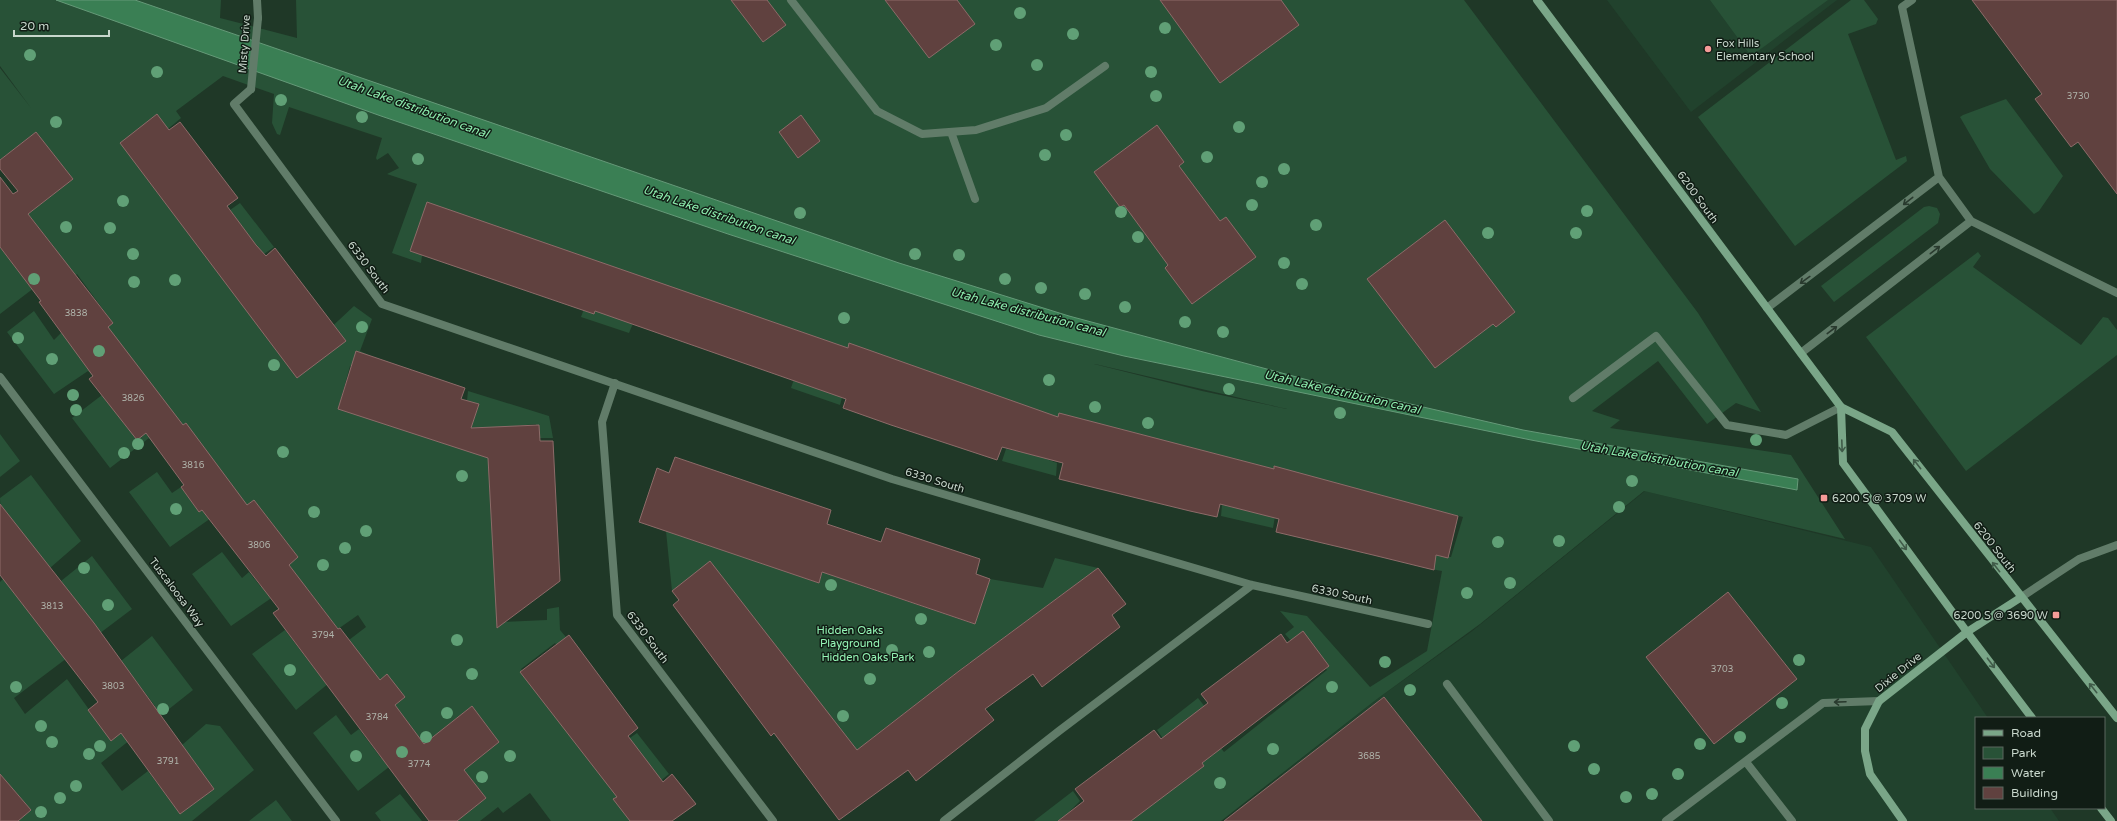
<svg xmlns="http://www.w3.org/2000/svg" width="2117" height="821" font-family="'Varela Round',sans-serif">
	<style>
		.built { fill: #21422d }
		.green { fill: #285237; fill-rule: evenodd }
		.water { fill: #3a7f54; stroke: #659978 }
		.building { fill: #60413f; stroke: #8d6b69 }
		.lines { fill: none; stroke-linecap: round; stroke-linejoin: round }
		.lane { stroke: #617c69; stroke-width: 8 }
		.street { stroke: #617c69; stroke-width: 8 }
		.secondary { stroke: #7aa688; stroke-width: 8 }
		.tree { fill: #60a076 }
		.oneway { stroke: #293a2e }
		.oneway2 { stroke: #405b49 }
		.poi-dot { fill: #f59b98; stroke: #111d15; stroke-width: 1.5 }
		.labels { text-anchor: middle; stroke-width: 3; stroke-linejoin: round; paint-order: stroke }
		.number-label { font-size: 9px; fill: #aeb2a9 }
		.poi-label { font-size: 11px; fill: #c8d7cc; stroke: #111d15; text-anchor: start }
		.street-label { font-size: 11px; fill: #c8d7cc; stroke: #111d15 }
		.park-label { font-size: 11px; fill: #95f6b6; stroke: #111d15 }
		.water-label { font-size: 12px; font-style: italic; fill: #8eeeaf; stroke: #111d15 }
	</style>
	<rect width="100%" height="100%" fill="#1f3827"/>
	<!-- built -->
	<path class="built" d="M1607 0H1837L1691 112Z
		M1645 491 1871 547 1988 718H1976V808H2050L2059 821H1223L1377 699 1471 632Z"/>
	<!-- green -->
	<path class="green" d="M0 0H221L220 18 297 38 296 0H1464L1698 313 1761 412 1736 403 1707 424 1658 361 1592 411 1620 420 1610 428 1791 455 1845 539 1644 491 1480 624 1377 699 1221 821H1127L1164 740 1157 730 1198 698 1206 708 1195 715 1224 752 1327 670 1301 637 1293 643 1285 634 1294 627 1280 611 1307 616 1370 687 1427 651 1442 571 1431 569 1432 555 1451 557 1463 517 1273 470 1275 516 1273 528 1221 516 1222 505 1235 508 1046 459 1057 463 1056 476 1002 461 1006 449 1017 451 1031 412 848 347 832 389 843 394 840 405 791 388 795 376 634 321 629 333 581 317 585 306 426 205 414 246 423 249 421 263 392 253 417 184 387 174 399 168 388 153 377 160 376 158 382 138 289 107 280 135 277 134 272 123 274 94 223 76 176 111 181 118 168 129 159 117 237 221 230 210 240 203 274 247 264 254 254 242 324 334 354 306 372 319 360 351 371 356 366 369 350 366 339 406 462 448 468 391 549 416 553 438H538L536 424 494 428 503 622 547 620V609L559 607 560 630 576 649 566 657 555 643 521 669 600 775 627 740 637 733 669 774 659 782 650 771 616 797 634 821H551L530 793 503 813 498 807 480 821H457L486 798 464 770 499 742 472 706 439 732 456 754 398 760 358 791 313 733 336 715 351 735 359 729 381 758 415 732 395 705 405 697 387 675 380 680 361 657 296 710 252 654 285 630 320 676 356 650 349 640 366 627 358 615 338 629 307 588 303 591 296 581 231 626 192 574 222 552 242 578 249 572 261 587 298 557 254 500 220 527 211 518 170 547 129 492 157 472 172 493 181 487 199 511 186 423 155 446 149 438 110 468 72 418 102 395 137 440 173 412 93 376 88 371 54 394 7 332 34 311 54 340 62 332 76 351 113 323 77 274 69 280 60 268 0 314V247L21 275 55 248 28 214 73 179 36 132 0 160V68L31 108 0 66ZM1094 364H1095L1287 409 1202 391Z
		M1710 0H1828L1751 56Z
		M1851 0H1864L1878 19 1876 24 1848 34 1896 160 1906 156 1907 161 1795 246 1698 117Z
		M2006 99 2063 176 2039 211 2034 214 1990 169 1960 117 1963 115Z
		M1929 206 1937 208 1940 214 1938 223 1834 302 1821 286 1924 207Z
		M1978 252 1981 256 1973 267 2081 345 2103 317 2108 318 2117 330V355L1966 471 1866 337Z
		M0 434 20 461 0 477Z
		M31 475 81 541 50 568 45 562 11 589 59 651 93 623 61 581 92 556 132 609 14 698 25 714 67 679 111 740 155 706 121 661 152 636 193 690 101 763 122 791 148 771 180 814 214 789 182 745 206 724 220 726 254 770 192 821H18L31 810 0 774V582L4 578 0 498Z
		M837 529 865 537 850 582 974 624 990 579 1043 588 1055 558 1098 568 991 647 999 699 970 662 867 742 896 779 872 796 833 743 672 591 666 531 819 583Z
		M1073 791 1080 801 1070 811 1077 821H1034Z
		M400 794 422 821H381L375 813Z
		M276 800 292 821H249Z"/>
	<!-- water -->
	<path class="water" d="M56 0H135L899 263 1069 316 1319 383 1523 430 1798 479 1797 490 1531 440 1124 356 1039 335 728 234 381 116Z"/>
	<!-- building -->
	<path class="building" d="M731 0H767L786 25 763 42Z
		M885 0H957L975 24 929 58Z
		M1160 0H1281L1299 25 1220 83Z
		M1972 0H2117V194L2078 142 2071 147 2035 99 2042 94Z
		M157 114 169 130 180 122 238 198 227 206 256 245 266 256 275 248 346 341 297 378 120 143Z
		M801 115 820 141 798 158 779 132Z
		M1157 125 1184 162 1179 166 1220 221 1226 217 1256 257 1192 304 1165 268 1168 265 1124 205 1120 207 1094 172Z
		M36 132 73 179 28 214 113 323 108 327 183 425 186 423 247 505 254 500 298 557 289 565 338 629 340 628 380 680 387 674 405 697 395 705 424 744 472 706 499 742 464 770 486 798 457 821H429L273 613 279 609 202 510 199 512 181 487 184 485 146 433 137 440 89 379 93 376 39 302 41 301 0 247V177L13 194 18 191 0 169V160Z
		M427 202 848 348 849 343 1058 417 1059 413 1274 469V466L1458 516 1448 558 1436 555 1434 570 1373 555 1276 532 1279 519 1220 504 1217 517 1190 511 1059 479 1063 463 1002 447 997 460 891 425 843 408 846 399 595 311 594 314 410 251Z
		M1445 220 1515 312 1496 327 1493 324 1435 368 1367 279Z
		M356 351 465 388 461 399 479 404 471 428 539 425 540 441H553L560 581 497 628 488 458 338 409Z
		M675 457 831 510 827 524 881 542 886 528 980 559 976 574 990 579 975 624 822 572 819 583 639 522 657 468 669 473Z
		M0 504 94 623 214 789 180 814 121 733 111 741 88 710 98 702 0 575Z
		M710 561 857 750 959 671 1098 568 1126 604 1112 615 1120 627 1042 687 1033 674 985 709 994 720 916 781 908 770 839 820 774 733 771 736 673 605 679 600 672 591Z
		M1728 592 1797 679 1714 744 1646 657Z
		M1303 631 1329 666 1202 763 1204 766 1131 821H1058L1084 801 1075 789 1154 730 1161 739 1208 703 1201 694 1281 634 1287 643Z
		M569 635 638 728 628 736 663 782 672 774 696 804 672 821H630L613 799 617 797 520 672Z
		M1384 697 1482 821H1224Z
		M0 774 31 810 18 821H0Z"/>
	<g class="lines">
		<!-- lane -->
		<path class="lane" d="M791 0 877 111 922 134 976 130 1046 108 1105 66
			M1912 0 1902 7 1939 177 1971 221 2117 293
			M251 89 258 18
			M951 132 975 199
			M1767 308 1939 177
			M1801 353 1971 221
			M1573 398 1656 336 1727 425 1786 435 1841 407
			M1447 684 1549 821
			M1746 762 1792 821
			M1666 821 1823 703 1879 701"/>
		<!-- street -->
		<path class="street" d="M257 0 258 18
			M251 89 234 104 382 304 892 479 1252 585 1428 624
			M0 377 336 821
			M615 383 602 422 617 615 773 821
			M2020 598 2079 559 2117 545
			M944 821 1059 731 1252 585"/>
		<!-- secondary -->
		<path class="secondary" d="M1537 0 1841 407 1892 432 2117 718
			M1841 407 1843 463 1967 632 2032 718
			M2101 808 2111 821
			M1903 821 1870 774 1865 751V729L1879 701 1967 632 2020 598"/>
	</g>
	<!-- trees -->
	<g class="tree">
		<circle cx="1020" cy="13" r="6"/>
		<circle cx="1165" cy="28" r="6"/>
		<circle cx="1073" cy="34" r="6"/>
		<circle cx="996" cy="45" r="6"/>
		<circle cx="30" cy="55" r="6"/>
		<circle cx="1037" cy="65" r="6"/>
		<circle cx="157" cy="72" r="6"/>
		<circle cx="1151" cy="72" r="6"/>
		<circle cx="1156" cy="96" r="6"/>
		<circle cx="281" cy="100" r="6"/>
		<circle cx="362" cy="117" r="6"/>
		<circle cx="56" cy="122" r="6"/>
		<circle cx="1239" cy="127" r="6"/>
		<circle cx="1066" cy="135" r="6"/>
		<circle cx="1045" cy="155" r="6"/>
		<circle cx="1207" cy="157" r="6"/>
		<circle cx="418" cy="159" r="6"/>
		<circle cx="1284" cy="169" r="6"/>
		<circle cx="1262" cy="182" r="6"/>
		<circle cx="123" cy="201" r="6"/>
		<circle cx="1252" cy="205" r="6"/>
		<circle cx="1587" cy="211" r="6"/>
		<circle cx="1121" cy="212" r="6"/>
		<circle cx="800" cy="213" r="6"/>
		<circle cx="1316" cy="225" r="6"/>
		<circle cx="66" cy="227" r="6"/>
		<circle cx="110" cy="228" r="6"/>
		<circle cx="1488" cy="233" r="6"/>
		<circle cx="1576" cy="233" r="6"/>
		<circle cx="1138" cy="237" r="6"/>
		<circle cx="133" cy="254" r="6"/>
		<circle cx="915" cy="254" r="6"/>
		<circle cx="959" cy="255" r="6"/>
		<circle cx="1284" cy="263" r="6"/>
		<circle cx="34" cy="279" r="6"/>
		<circle cx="1005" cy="279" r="6"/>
		<circle cx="175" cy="280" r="6"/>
		<circle cx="134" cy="282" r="6"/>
		<circle cx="1302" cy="284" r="6"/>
		<circle cx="1041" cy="288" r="6"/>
		<circle cx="1085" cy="294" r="6"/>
		<circle cx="1125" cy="307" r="6"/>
		<circle cx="844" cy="318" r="6"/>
		<circle cx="1185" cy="322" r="6"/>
		<circle cx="362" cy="327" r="6"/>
		<circle cx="1223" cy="332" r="6"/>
		<circle cx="18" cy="338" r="6"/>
		<circle cx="99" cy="351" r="6"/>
		<circle cx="52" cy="359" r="6"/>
		<circle cx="274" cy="365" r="6"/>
		<circle cx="1049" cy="380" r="6"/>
		<circle cx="1229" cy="389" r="6"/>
		<circle cx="73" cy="395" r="6"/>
		<circle cx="1095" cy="407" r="6"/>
		<circle cx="76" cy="410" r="6"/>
		<circle cx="1340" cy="413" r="6"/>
		<circle cx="1148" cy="423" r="6"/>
		<circle cx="1756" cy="440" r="6"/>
		<circle cx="138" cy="444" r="6"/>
		<circle cx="283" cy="452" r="6"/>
		<circle cx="124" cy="453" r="6"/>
		<circle cx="462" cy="476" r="6"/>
		<circle cx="1632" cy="481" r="6"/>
		<circle cx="1619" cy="507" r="6"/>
		<circle cx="176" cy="509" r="6"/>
		<circle cx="314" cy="512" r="6"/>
		<circle cx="366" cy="531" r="6"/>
		<circle cx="1559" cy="541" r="6"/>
		<circle cx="1498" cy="542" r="6"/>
		<circle cx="345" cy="548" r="6"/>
		<circle cx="323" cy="565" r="6"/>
		<circle cx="84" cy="568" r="6"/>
		<circle cx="1510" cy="583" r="6"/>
		<circle cx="831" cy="585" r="6"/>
		<circle cx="1467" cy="593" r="6"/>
		<circle cx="108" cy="605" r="6"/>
		<circle cx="921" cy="619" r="6"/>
		<circle cx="457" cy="640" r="6"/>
		<circle cx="892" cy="650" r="6"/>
		<circle cx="929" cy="652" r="6"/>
		<circle cx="1799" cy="660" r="6"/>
		<circle cx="1385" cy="662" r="6"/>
		<circle cx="290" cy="670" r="6"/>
		<circle cx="472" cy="674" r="6"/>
		<circle cx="870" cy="679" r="6"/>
		<circle cx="16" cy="687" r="6"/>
		<circle cx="1332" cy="687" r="6"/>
		<circle cx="1410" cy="690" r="6"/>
		<circle cx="1782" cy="703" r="6"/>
		<circle cx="163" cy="709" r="6"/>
		<circle cx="447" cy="713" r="6"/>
		<circle cx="843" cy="716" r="6"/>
		<circle cx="41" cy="726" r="6"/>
		<circle cx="426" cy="737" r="6"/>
		<circle cx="1740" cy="737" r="6"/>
		<circle cx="52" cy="742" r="6"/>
		<circle cx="1700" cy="744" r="6"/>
		<circle cx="100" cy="746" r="6"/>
		<circle cx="1574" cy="746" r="6"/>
		<circle cx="1273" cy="749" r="6"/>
		<circle cx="402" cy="752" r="6"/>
		<circle cx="89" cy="754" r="6"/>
		<circle cx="356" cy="756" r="6"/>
		<circle cx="510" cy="756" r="6"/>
		<circle cx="1594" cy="769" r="6"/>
		<circle cx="1678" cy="774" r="6"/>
		<circle cx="482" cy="777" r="6"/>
		<circle cx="1220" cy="783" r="6"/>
		<circle cx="76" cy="786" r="6"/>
		<circle cx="1652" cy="794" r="6"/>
		<circle cx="1626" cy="797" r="6"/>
		<circle cx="60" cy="798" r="6"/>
		<circle cx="41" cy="812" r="6"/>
	</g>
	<!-- one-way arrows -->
	<defs><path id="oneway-shaft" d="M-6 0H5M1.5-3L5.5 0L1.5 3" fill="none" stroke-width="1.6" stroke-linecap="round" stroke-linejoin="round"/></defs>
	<g class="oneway">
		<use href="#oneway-shaft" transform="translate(1908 201) rotate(142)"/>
		<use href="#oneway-shaft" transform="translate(1935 250) rotate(-38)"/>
		<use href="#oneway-shaft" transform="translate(1805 280) rotate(144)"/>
		<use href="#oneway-shaft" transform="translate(1832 330) rotate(-37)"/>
		<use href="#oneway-shaft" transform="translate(1840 702) rotate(178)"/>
	</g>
	<g class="oneway2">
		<use href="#oneway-shaft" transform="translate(1842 446) rotate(88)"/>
		<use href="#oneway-shaft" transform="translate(1917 464) rotate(-128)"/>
		<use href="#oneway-shaft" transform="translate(1903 545) rotate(54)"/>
		<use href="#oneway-shaft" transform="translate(1996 567) rotate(-128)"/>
		<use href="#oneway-shaft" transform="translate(1991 663) rotate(53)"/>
		<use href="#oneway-shaft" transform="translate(2093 688) rotate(-129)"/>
	</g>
	<!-- markers -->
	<g class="poi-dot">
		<circle cx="1708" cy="49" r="4"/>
		<rect x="1820" y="494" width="8" height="8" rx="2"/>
		<rect x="2052" y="611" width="8" height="8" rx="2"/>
	</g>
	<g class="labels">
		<!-- number labels -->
		<g class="number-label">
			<text x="2078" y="99">3730</text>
			<text x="76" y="316">3838</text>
			<text x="133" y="401">3826</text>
			<text x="193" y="468">3816</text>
			<text x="259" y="548">3806</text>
			<text x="52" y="609">3813</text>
			<text x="323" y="638">3794</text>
			<text x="1722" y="672">3703</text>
			<text x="113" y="689">3803</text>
			<text x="377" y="720">3784</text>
			<text x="1369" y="759">3685</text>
			<text x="168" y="764">3791</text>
			<text x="419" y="767">3774</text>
		</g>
		<!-- poi labels -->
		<g class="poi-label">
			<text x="1716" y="47">Fox Hills<tspan x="1716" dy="13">Elementary School</tspan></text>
			<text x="1832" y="502">6200 S @ 3709 W</text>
			<text x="2048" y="619" text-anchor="end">6200 S @ 3690 W</text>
		</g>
		<!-- street labels -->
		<g class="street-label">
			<text transform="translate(244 44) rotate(-86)" y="4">Misty Drive</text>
			<text transform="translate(1698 197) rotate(54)" y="4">6200 South</text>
			<text transform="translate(369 267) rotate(53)" y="4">6330 South</text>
			<text transform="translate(935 480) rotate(17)" y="4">6330 South</text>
			<text transform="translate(1995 547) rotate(52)" y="4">6200 South</text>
			<text transform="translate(177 592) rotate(53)" y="4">Tuscaloosa Way</text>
			<text transform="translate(1342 594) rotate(12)" y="4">6330 South</text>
			<text transform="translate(648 637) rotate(53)" y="4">6330 South</text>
			<text transform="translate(1898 672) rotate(-39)" y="4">Dixie Drive</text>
		</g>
		<!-- park labels -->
		<g class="park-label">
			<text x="850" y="634">Hidden Oaks<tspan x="850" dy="13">Playground</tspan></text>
			<text x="868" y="661">Hidden Oaks Park</text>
		</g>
		<!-- water labels -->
		<g class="water-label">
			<text transform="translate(413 107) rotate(20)" y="4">Utah Lake distribution canal</text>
			<text transform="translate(719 215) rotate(19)" y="4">Utah Lake distribution canal</text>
			<text transform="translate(1028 312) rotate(15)" y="4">Utah Lake distribution canal</text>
			<text transform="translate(1342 392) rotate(13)" y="4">Utah Lake distribution canal</text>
			<text transform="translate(1659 459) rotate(10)" y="4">Utah Lake distribution canal</text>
		</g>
	</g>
	<!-- legend -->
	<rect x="1975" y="717" width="130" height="92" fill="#111d15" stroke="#5a675e"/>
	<rect x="1983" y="730" width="20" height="6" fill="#7aa688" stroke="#5a675e"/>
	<text x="2011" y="737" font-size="12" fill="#c8d7cc">Road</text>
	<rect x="1983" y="747" width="20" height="12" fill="#285237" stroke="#5a675e"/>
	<text x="2011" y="757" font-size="12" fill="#c8d7cc">Park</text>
	<rect x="1983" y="767" width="20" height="12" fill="#3a7f54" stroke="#5a675e"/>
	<text x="2011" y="777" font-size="12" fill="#c8d7cc">Water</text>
	<rect x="1983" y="787" width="20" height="12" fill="#60413f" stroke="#5a675e"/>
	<text x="2011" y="797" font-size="12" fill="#c8d7cc">Building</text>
	<!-- scale -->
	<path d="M14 30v6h95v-6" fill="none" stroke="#c8d7cc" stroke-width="2"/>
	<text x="20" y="30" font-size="12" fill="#c8d7cc" stroke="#111d15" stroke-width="3" paint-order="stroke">20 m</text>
</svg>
